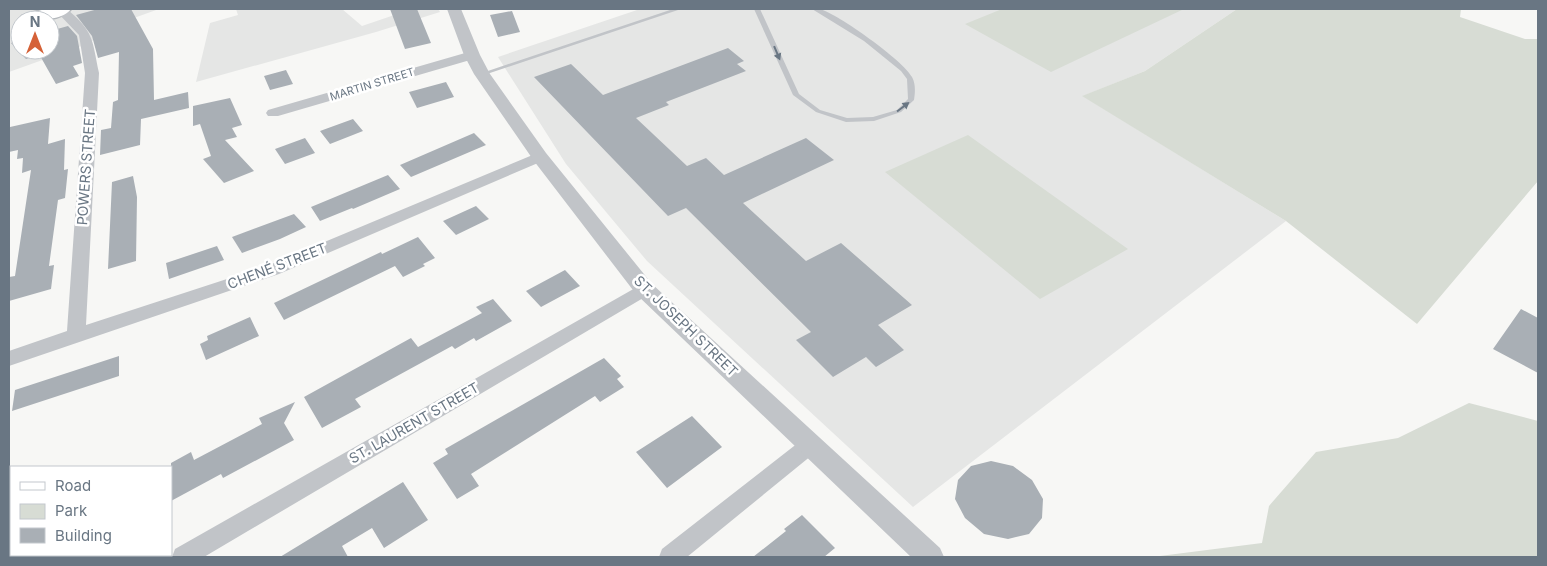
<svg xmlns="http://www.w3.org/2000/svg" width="1547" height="566" font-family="Inter,sans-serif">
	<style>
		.built { fill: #e5e6e5; fill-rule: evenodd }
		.green { fill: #d7dcd4 }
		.building { fill: #a9afb5 }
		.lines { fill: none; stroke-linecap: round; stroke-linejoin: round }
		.secondary-casing { stroke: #b4b8bc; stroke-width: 3 }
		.service { fill: #c1c4c8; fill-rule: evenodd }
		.minor { fill: #c1c4c8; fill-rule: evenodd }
		.tertiary { fill: #c1c4c8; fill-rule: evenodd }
		.secondary { fill: #fff; fill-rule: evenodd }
		.oneway { fill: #697683 }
		.labels { text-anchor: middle; stroke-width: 5; stroke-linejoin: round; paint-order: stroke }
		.far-street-label { font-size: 11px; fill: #697683; stroke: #fff }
		.street-label { font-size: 14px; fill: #697683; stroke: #fff }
	</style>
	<rect width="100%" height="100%" fill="#f7f7f5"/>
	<!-- built -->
	<path class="built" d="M9 9H159L106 28 90 43 9 72ZM20 20H50V50H20Z
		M236 9H342L362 26 412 9H438L440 12 376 32 196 82 210 23 238 15Z
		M640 9H1237L1145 71 1083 96 1286 221 913 507 647 261 566 164 498 57Z"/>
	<!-- green -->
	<path class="green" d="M1002 9H1184L1051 72 965 24Z
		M1237 9H1461L1460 17 1525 39H1538V181L1417 324 1286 221 1082 96 1145 71Z
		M968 135 1128 249 1040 299 885 172Z
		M1469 403 1538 421V557H1152L1262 543 1269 506 1316 452 1398 438Z"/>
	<!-- building -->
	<path class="building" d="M98 9H131L153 49 154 100 188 92 189 108 141 119 140 145 100 155 101 130 111 128 113 102 118 100 119 52 98 58 92 36 76 15Z
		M390 9H417L431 43 405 49Z
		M512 11 520 32 498 37 490 15Z
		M68 26 77 36 82 63 73 66 79 76 56 84 39 54 26 59 11 43 20 40V50H50V31Z
		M728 48 744 61 737 64 746 71 666 102 669 105 636 118 687 166 706 158 724 175 806 138 834 160 743 203 806 261 841 243 912 305 878 325 904 350 876 367 866 357 833 377 796 340 811 332 686 208 668 216 534 77 571 64 603 95Z
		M286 70 293 84 270 90 264 76Z
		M446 82 454 97 417 108 409 92Z
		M230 98 242 125 232 128 237 137 225 140 254 171 224 183 203 159 211 156 200 124 193 126V106Z
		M50 118 48 144 65 139 64 170 68 169 65 198 58 200 49 266 54 265 51 289 9 301V277L15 276 31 170 22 173 23 158 17 159 18 150 9 152 10 127Z
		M353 119 363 131 330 144 320 131Z
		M474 133 486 145 411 177 400 165Z
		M305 138 315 153 285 164 275 149Z
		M388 175 400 189 353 209 352 208 320 221 311 207Z
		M133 176 137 197 136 261 108 269 112 182Z
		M476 206 489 219 456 235 443 221Z
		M294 214 306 227 280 239 242 253 232 237Z
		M418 237 435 258 423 264 425 266 403 277 395 266 284 320 274 303 381 252 382 254Z
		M217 246 224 260 169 279 166 263Z
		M565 270 580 286 541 307 526 291Z
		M493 299 512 321 476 341 474 338 455 349 452 346 355 399 361 407 322 428 304 397 411 338 418 347 482 313 476 307Z
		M1521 309 1538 318V373L1493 349Z
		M250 317 259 336 206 360 200 344 208 340 207 336Z
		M119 356V376L12 411 15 390Z
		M604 358 621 376 617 379 624 387 600 402 595 396 471 474 479 486 457 499 433 463 448 454 445 449Z
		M295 402 284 423 294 440 223 478 221 474 171 501V463L191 452 194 460 262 424 259 418Z
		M692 416 722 447 667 488 636 452Z
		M991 461 1013 466 1032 480 1043 499 1042 518 1029 534 1008 539 984 534 965 518 955 499 958 480 971 466Z
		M403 482 428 520 384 548 372 528 342 546 348 557H280Z
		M802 515 835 548 824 557H753L786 531 784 529Z"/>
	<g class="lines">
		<!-- secondary casing -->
		<g class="secondary-casing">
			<path id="secondary" d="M45 9H71C62 22 30 20 19 20L22 16Z"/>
		</g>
		<!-- service -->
		<path class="service" d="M673 9H681L484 75 482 76 479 74Z
			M754 9H760L799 94 820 110 847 118 873 117 897 110 908 99 907 79 901 71 864 41 812 9C814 9 818 9 820 9 838 14 904 61 912 77 916 84 915 93 914 100L901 112 874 121 846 122 816 112 793 95Z"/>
		<!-- minor -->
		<path class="minor" d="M54 9H67C94 32 92 39 99 73L86 325 267 266 535 154H545L547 157 545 160 279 274 9 366V351L67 331 85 73 79 35Z
			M472 51 478 55 477 58 278 116H268L266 113 268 110Z
			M644 283 650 284 653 289 650 294 204 557H172L175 549Z
			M810 436 817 439 820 445 817 451 687 557H659L662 549 803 439Z"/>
		<!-- tertiary -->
		<path class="tertiary" d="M447 9H461L480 55 490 74 546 153 652 284 940 548 944 557H911L636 294 534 161 474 74 464 55Z"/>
		<!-- secondary -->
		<use href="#secondary" class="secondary"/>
	</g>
	<!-- one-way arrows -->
	<defs><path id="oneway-solid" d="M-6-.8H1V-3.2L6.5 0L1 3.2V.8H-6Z" transform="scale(1.25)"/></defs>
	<g class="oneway">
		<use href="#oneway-solid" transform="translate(777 53) rotate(67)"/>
		<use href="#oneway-solid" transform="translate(903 107) rotate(-37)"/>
	</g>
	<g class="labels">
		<!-- far-street labels -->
		<g class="far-street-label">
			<text transform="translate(372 84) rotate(-17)" y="4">MARTIN STREET</text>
		</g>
		<!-- street labels -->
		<g class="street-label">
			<text transform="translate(86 167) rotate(-86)" y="5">POWERS STREET</text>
			<text transform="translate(277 266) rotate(-21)" y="5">CHENÉ STREET</text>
			<text transform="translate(686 326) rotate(44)" y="5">ST. JOSEPH STREET</text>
			<text transform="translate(414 423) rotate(-30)" y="5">ST. LAURENT STREET</text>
		</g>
	</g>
	<!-- border -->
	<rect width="1547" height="566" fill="none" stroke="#697683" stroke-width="20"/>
	<!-- legend -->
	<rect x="10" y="466" width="162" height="90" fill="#ffffff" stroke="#c3c8cd"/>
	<rect x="20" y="482" width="25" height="8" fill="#ffffff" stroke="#c3c8cd"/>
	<text x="55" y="491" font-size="15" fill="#697683">Road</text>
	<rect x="20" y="504" width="25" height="15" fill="#d7dcd4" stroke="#c3c8cd"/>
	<text x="55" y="516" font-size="15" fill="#697683">Park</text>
	<rect x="20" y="528" width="25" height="15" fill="#a9afb5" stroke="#c3c8cd"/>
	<text x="55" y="541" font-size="15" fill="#697683">Building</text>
	<!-- north arrow -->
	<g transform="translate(35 35)"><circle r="24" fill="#ffffff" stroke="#c3c8cd"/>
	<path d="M0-4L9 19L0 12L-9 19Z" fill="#d56137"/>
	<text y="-8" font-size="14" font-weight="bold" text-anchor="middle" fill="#697683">N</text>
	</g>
</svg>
